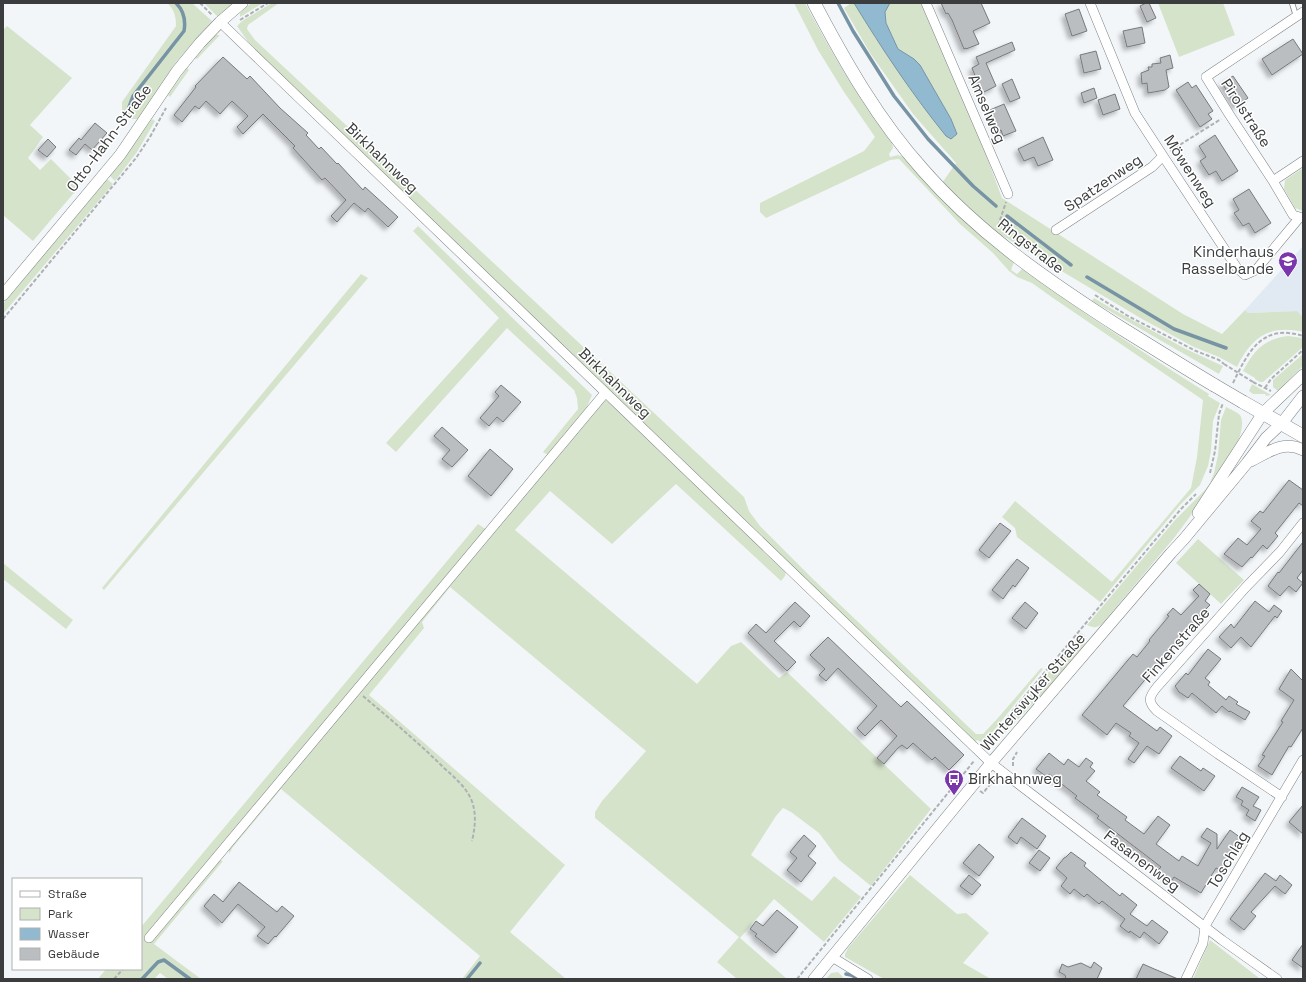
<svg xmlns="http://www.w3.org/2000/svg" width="1306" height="982" font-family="'Space Grotesk',sans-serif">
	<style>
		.built { fill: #e1eaf2 }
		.green { fill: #d6e3cb }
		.water { fill: #91bad1; stroke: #7794a5 }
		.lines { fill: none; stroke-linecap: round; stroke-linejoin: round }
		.stream { stroke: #7794a5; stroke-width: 3.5 }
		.building { fill: #babec1; stroke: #777a7d; filter: url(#shadow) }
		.service-casing { stroke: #7f8385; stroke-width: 6 }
		.minor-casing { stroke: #7f8385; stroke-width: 10 }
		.tertiary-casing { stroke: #7f8385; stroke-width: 12 }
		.secondary-casing { stroke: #7f8385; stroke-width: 14 }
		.path { stroke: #aeb1b3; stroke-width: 2; stroke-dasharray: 4 2; stroke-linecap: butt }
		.service { stroke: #fff; stroke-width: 4.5 }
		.minor { stroke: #fff; stroke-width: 9 }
		.tertiary { stroke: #fff; stroke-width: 11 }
		.secondary { stroke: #fff; stroke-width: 13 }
		.secondary-bridge-casing { stroke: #7f8385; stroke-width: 14; stroke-linecap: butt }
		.path-bridge { stroke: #aeb1b3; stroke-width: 2; stroke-dasharray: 4 2; stroke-linecap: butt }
		.secondary-bridge { stroke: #fff; stroke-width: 13 }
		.labels { text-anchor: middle; stroke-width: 3; stroke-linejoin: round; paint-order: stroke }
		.street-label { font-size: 15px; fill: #3a3c3d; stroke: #fff }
		.poi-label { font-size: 15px; fill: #3a3c3d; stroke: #fff; text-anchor: end }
	</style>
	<defs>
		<filter id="shadow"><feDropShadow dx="-3.5" dy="3.5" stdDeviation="2" flood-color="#0004"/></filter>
	</defs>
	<rect width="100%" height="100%" fill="#f3f6f9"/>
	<!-- built -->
	<path class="built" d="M1303 246V317L1297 311 1248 313 1245 310Z"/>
	<!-- green -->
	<path class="green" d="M167 3H192L212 21 176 62 138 119H128L122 112V102L176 26C176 16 174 9 167 3Z
		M204 3H233L218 17Z
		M251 3H263L240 17V13Z
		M272 3H279L248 25 247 29 255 40 744 497 749 511 760 526 814 580 976 734H983L997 719 1041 668 1043 669 984 743 977 740 974 743 264 58 249 43 237 26 242 21Z
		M794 3H805C831 51 858 99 892 142L893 148 889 154 890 157 898 155 906 158 950 206 975 231 1014 262 1011 270 1017 274 1022 269C1083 313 1145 354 1209 394L1208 396 1220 403 1213 421 1211 451 1208 466 1200 485 1180 505 1100 602 1017 537 1015 528 1002 517 1015 501 1112 582 1191 488 1197 457 1203 400 1053 298 1032 283 1017 277 1009 271 993 253 960 224 899 159 890 160 766 218 760 212V203L864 151 875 137 844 92 818 50Z
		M851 3H854L875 37 922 106 957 134 951 119 920 65 898 49 886 23 885 12 890 3H922L985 152 1002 198 1183 314 1222 334 1245 310 1248 313 1297 311 1303 317V332C1269 324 1251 338 1237 367L1219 357 1194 347 1142 319 991 229 942 183 956 163 913 114 870 53 844 8Z
		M1158 3H1223L1235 35 1179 57Z
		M7 26 72 78 30 125 43 137 28 158 40 170 51 159 79 187 33 241 3 215V30Z
		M216 35H220L197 59 195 58Z
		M187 68 189 70 170 97 168 95Z
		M152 119 155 121 137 152 115 181 110 176Z
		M1303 168V211L1295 208 1284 189 1285 180Z
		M107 179 113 184 3 314V304Z
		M418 226 592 395 586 409 548 455 543 452 578 409 577 398 574 390 507 328 396 452 386 443 499 318 413 231Z
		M361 274 368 278 104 590 102 588Z
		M1094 298 1114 310 1186 349 1223 366 1219 374 1092 301Z
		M1288 336 1303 338V347L1263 382H1260L1255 379V378L1243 371C1254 350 1264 339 1288 336Z
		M1303 354V366L1278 391 1273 387V380Z
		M1252 384 1271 395 1266 396 1265 394H1253L1249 391Z
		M605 400 612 404 786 572 785 576 781 581 676 484 612 544 550 491 515 530 697 684 731 646 741 642 779 678 787 672 931 809 871 886 839 860 819 833 791 812 783 808 776 816 751 855 812 901 834 876 861 897 824 942 774 899 740 938 786 978 785 979H737L717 962 739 937 595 818V812L602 801 646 751 450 587 422 622 424 628 369 695 565 865 510 932 566 979H462L480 956 281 789 233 847 229 854V847L601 402Z
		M1226 407C1230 409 1237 412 1240 415 1245 422 1240 437 1237 444L1189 518 1174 538 1102 624C1097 628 1093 628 1087 625L1176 519 1205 490 1210 483 1214 473 1218 455 1221 420Z
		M478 524 487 530 219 860 223 861 154 944 201 979H168L160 973 154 979H98L106 969H141V927Z
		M1198 539 1244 580 1221 604 1176 563Z
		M3 563 73 620 66 629 3 579Z
		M1081 633 1085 636V644L1044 692 1005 733 1002 728Z
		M910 875 957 914 966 913 989 933 963 963 991 979H884L845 957V954L848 948Z
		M1210 940 1259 978 1258 979H1193Z
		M838 972 843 977 842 979H826L831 973Z"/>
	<!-- water -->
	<path class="water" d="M854 3H890L885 12 886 23 898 49 914 59 920 65 951 119 957 134 951 139 946 136C912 94 882 49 854 3Z"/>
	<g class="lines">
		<!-- stream -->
		<path class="stream" d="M838 3 853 31 894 96 928 139 973 186 996 206
			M129 107 133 96 184 31C186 20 184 11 176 3
			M1007 216 1071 265
			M1087 277 1174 329 1226 348
			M846 974 851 975 859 979
			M142 979 158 962 164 960 190 979
			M467 979 480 963"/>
	</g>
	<!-- building -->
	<path class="building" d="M941 3H981L990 23 973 31 979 44 966 49V48L964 49 952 20 948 13 946 14Z
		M1146 3H1149L1156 18 1147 22 1140 6Z
		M1079 9 1087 31 1072 36 1065 14Z
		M1142 27 1145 43 1127 47 1123 31Z
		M1293 39 1303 54 1272 75 1262 59Z
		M1012 42 1015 50 986 63 996 86 982 93 972 68 979 64 976 57Z
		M1096 51 1101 69 1084 73 1080 55Z
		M1170 55 1173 68 1166 70 1169 87 1165 90 1148 93 1147 83 1142 84 1141 73 1149 70 1148 67H1152V64L1161 63 1160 58Z
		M223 57 247 79 250 76 280 108 308 133 306 135 319 149 321 147 337 164 338 163 363 190 365 187 398 217 388 227 368 208 365 212 354 203 337 222 331 216 346 200 325 178 322 180 293 148 295 146 263 114 243 134 237 127 248 116 232 101 220 114 206 101 199 109 195 106 182 122 174 115 196 87 195 86Z
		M1233 76 1248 98 1236 106 1222 83Z
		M1012 79 1020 98 1010 102 1002 84Z
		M1188 82 1192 88 1196 85 1213 111 1208 114 1212 119 1200 127 1176 90Z
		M1094 88 1097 98 1084 103 1081 93Z
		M1115 94 1120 109 1103 115 1098 100Z
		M1004 104 1016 131 1003 136 1001 130 999 131 990 110Z
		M95 123 107 133 92 150 85 144 76 155 69 150 79 138 81 140Z
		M1215 135 1238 171 1222 181 1216 171 1209 175 1200 161 1206 157 1199 146Z
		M1043 137 1053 160 1038 166 1034 157 1024 161 1018 149Z
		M48 139 56 147 47 157 38 150Z
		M1249 189 1271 223 1255 233 1249 223 1243 226 1234 213 1239 210 1233 199Z
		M501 385 521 402 503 422 497 417 489 426 480 418 499 396 495 392Z
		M442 427 468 450 452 467 442 459 450 450 434 436Z
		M490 449 513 469 491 496 468 476Z
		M1289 480 1303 490V506L1299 503 1275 533 1278 536 1267 549 1263 545 1252 558 1251 557 1242 567 1224 554 1238 538 1247 545 1261 529 1251 521 1260 511 1263 513Z
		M1000 523 1011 531 989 558 979 550Z
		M1303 542V570L1297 578 1303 583 1296 592 1289 586 1280 596 1268 586 1278 572 1279 573Z
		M1017 559 1029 568 1015 587 1013 585 1003 599 992 590Z
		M1199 584 1210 594 1205 601 1210 605 1196 619 1123 706 1157 731 1160 727 1172 736 1159 754 1147 746 1134 763 1128 759 1139 743 1129 736 1131 733 1116 723 1107 735 1082 715 1133 654 1137 657 1150 641 1149 640 1169 616 1167 615 1173 608 1181 615 1199 596 1193 590Z
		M1255 601 1269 612 1274 605 1282 611 1277 618 1275 616 1251 647 1241 637 1231 648 1219 637 1231 624 1234 628Z
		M795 602 810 616 800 627 794 621 774 641 796 662 787 671 748 633 756 624 766 633Z
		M1025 602 1038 613 1026 629 1012 618Z
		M828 637 901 707 907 701 964 755 949 770 935 757 932 760 913 743 907 749 902 745 898 748 884 764 877 758 897 736 881 720 865 736 857 728 877 706 838 668 826 681 819 675 825 669 810 655Z
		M1208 649 1221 659 1205 678 1210 682 1208 685 1226 700 1229 696 1238 702 1236 704 1250 712 1245 720 1230 711 1229 712 1222 706 1216 713 1192 693 1188 698 1179 692 1175 686 1186 673 1188 675Z
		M1291 669 1303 681V728L1291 747 1289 746 1272 775 1258 766 1265 756 1262 755 1283 722 1281 721 1294 700 1279 689Z
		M1049 753 1064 765 1068 759 1079 767 1086 758 1093 763 1090 767 1095 771 1086 781 1100 792 1097 795 1127 817 1125 820 1144 834 1158 816 1170 825 1156 844 1179 861 1182 856 1198 866 1211 843 1201 837 1207 828 1217 834V849L1230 830 1241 838 1227 856 1229 857 1220 870 1216 868 1201 893 1174 877 1172 880 1158 870 1161 867 1097 818 1099 816 1075 798 1077 796 1049 774 1047 777 1036 769Z
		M1180 756 1201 771 1203 768 1215 776 1204 791 1171 768Z
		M1242 787 1259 797 1253 806 1261 810 1255 821 1246 815 1249 810 1241 805 1243 801 1236 797Z
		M1303 805V834L1289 822Z
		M1022 818 1046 836 1037 849 1021 837 1017 844 1008 837Z
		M804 835 816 846 808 856 816 863 801 882 787 870 797 858 790 852Z
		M979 844 994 857 979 876 963 863Z
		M1039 850 1050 858 1040 871 1029 863Z
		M1071 852 1086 863 1084 866 1120 896 1122 893 1137 905 1130 914 1147 926 1152 920 1168 932 1159 944 1144 932 1140 938 1130 931 1129 933 1120 926 1125 919 1102 901 1099 904 1087 894 1084 897 1074 889 1070 894 1061 886 1067 878 1056 868 1064 858 1066 857Z
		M1265 873 1276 881 1280 875 1292 885 1285 894 1275 886 1251 912 1256 916 1244 930 1230 919Z
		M969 875 981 885 972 895 960 886Z
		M239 882 277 912 282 906 294 916 276 937 275 936 268 944 257 936 265 927 238 904 222 923 204 906 214 894 223 902Z
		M777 910 798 927 776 953 755 936 757 934 750 929 756 921 763 926Z
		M1303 944V968L1292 960Z
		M1094 962 1102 968 1097 979H1066L1065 975 1059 972 1062 964 1068 967 1081 963 1091 968Z
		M1143 964 1152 968 1178 979H1136Z"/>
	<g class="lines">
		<!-- service casing -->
		<g class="service-casing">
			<path id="service" d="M1292 3 1296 16"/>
		</g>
		<!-- minor casing -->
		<g class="minor-casing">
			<path id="minor" d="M926 3 1008 194
				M1090 3 1135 113 1163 156 1237 268 1245 275 1256 270 1300 217
				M1303 12 1206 77 1229 114 1273 181 1293 215 1303 218
				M220 22 991 763 1222 940 1277 979
				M1273 181 1303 161
				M1056 230 1152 167 1163 156
				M1282 797 1218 754 1157 711C1147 701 1149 697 1157 687L1246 587 1280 552 1303 523
				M149 938 605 393
				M832 957 868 979
				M1186 979 1203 943 1205 926 1303 760"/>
		</g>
		<!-- tertiary casing -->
		<g class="tertiary-casing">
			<path id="tertiary" d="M3 295 120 155 177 71 200 43 220 22 242 3
				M1251 461C1268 452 1284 440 1303 450
				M1198 513 1263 413 1303 375
				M814 979 991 763 1171 553 1184 539 1247 463 1266 438 1282 423 1303 396"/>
		</g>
		<!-- secondary casing -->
		<g class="secondary-casing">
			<path id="secondary" d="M814 3C845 62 878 120 923 170 979 234 1049 282 1121 328 1152 347 1182 366 1214 385
				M1243 402 1303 436"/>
		</g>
		<!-- path -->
		<path class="path" d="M200 3 212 15
			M240 20 268 3
			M1170 151 1221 119
			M998 226 1006 202
			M1095 295 1128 316 1196 351 1219 360 1224 364
			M3 319 136 158 150 137 166 108
			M1253 382 1271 391
			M1233 383C1248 352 1262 323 1303 336
			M1265 388 1271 379 1303 350
			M1210 473 1215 451 1219 414 1223 403
			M363 696C390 719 418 742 443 767 454 777 465 786 471 799 477 813 475 828 472 841
			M986 745 1015 708 1181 509 1196 494
			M1013 766V759L1017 752
			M980 791 983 793C987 789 991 781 997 780
			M114 979 123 969
			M797 979 974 761"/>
		<!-- service -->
		<use href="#service" class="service"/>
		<!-- minor -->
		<use href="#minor" class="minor"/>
		<!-- tertiary -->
		<use href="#tertiary" class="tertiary"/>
		<!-- secondary -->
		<use href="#secondary" class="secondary"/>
		<!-- secondary-bridge casing -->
		<g class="secondary-bridge-casing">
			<path id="secondary-bridge" d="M1214 385 1243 402"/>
		</g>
		<!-- path-bridge -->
		<path class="path-bridge" d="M1224 364 1253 382"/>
		<!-- secondary-bridge -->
		<use href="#secondary-bridge" class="secondary-bridge"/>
	</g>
	<!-- icons -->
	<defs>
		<g id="school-pin" transform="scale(1)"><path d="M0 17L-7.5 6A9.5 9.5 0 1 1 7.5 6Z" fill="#7a37ab" stroke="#fff"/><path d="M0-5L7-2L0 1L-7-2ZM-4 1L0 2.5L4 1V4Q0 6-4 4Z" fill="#fff"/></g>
		<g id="bus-pin" transform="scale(1)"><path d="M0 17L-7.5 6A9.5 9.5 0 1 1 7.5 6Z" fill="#7a37ab" stroke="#fff"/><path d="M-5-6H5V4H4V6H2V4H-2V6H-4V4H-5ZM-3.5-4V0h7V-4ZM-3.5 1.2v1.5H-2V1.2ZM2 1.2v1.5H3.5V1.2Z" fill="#fff"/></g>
	</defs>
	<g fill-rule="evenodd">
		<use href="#school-pin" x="1288" y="261"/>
		<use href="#bus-pin" x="954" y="779"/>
	</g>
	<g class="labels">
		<!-- street labels -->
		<g class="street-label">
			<text transform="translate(987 109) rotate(67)" y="5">Amselweg</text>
			<text transform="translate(1246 113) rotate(57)" y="5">Pirolstraße</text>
			<text transform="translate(109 138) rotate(-53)" y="5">Otto-Hahn-Straße</text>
			<text transform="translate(382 158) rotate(44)" y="5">Birkhahnweg</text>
			<text transform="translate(1190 171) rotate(57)" y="5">Möwenweg</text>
			<text transform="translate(1103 183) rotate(-34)" y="5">Spatzenweg</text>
			<text transform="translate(1031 246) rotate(38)" y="5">Ringstraße</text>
			<text transform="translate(615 383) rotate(44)" y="5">Birkhahnweg</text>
			<text transform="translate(1176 645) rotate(-49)" y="5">Finkenstraße</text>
			<text transform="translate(1033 692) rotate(-49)" y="5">Winterswyker Straße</text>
			<text transform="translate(1228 860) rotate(-59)" y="5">Toschlag</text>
			<text transform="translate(1142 861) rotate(37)" y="5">Fasanenweg</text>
		</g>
		<!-- poi labels -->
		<g class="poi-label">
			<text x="1274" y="257">Kinderhaus<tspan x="1274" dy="17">Rasselbande</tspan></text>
			<text x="968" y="784" text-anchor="start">Birkhahnweg</text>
		</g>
	</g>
	<!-- border -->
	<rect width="1306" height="982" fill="none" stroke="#3a3c3d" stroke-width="8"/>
	<!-- legend -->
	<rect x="12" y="878" width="130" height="92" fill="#ffffff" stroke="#b0b1b1"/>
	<rect x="20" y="891" width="20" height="6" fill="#ffffff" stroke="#b0b1b1"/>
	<text x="48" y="898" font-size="12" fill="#3a3c3d">Straße</text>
	<rect x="20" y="908" width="20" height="12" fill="#d6e3cb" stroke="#b0b1b1"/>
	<text x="48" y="918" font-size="12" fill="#3a3c3d">Park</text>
	<rect x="20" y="928" width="20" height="12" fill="#91bad1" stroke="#b0b1b1"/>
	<text x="48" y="938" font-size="12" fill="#3a3c3d">Wasser</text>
	<rect x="20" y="948" width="20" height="12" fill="#babec1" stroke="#b0b1b1"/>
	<text x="48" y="958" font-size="12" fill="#3a3c3d">Gebäude</text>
</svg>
